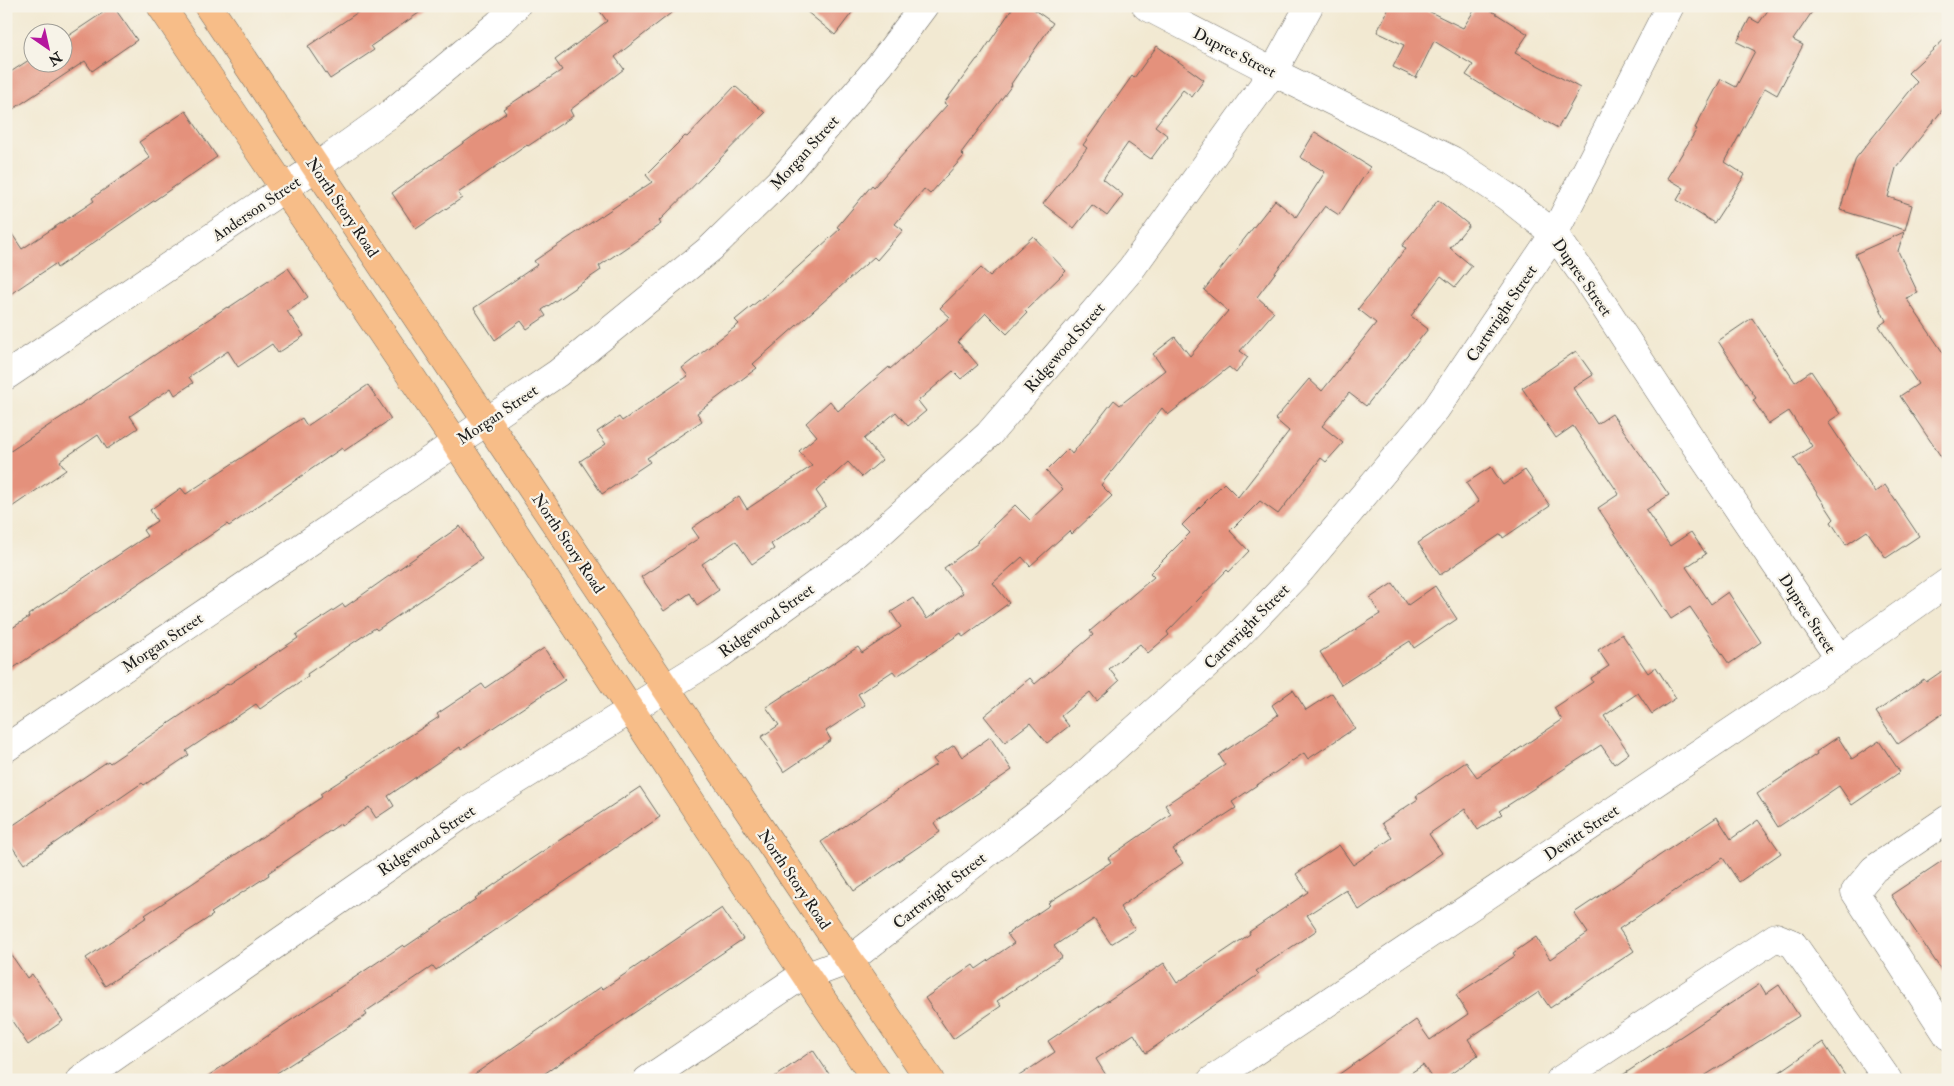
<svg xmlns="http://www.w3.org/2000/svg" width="1954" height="1086" font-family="'IM FELL Double Pica',serif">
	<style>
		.building { fill: #e4917b }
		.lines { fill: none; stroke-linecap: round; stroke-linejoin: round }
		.minor-casing { stroke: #67645c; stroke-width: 29 }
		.major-casing { stroke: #67645c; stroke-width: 29 }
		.minor { stroke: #fff; stroke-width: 28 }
		.major { stroke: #f7bd88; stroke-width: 28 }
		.labels { text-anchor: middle; stroke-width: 4.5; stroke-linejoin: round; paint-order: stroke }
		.street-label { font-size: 16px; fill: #1c1c1c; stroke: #f7f3e8 }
	</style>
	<rect width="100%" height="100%" fill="#f7f3e8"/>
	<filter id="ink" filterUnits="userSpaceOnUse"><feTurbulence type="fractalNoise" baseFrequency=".02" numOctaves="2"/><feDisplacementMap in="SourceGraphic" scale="10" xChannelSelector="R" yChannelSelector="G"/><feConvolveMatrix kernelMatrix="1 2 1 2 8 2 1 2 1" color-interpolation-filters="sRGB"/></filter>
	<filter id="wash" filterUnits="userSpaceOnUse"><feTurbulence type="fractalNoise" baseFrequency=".0096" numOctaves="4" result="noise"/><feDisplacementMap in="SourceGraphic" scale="20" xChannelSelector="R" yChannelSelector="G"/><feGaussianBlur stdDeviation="1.12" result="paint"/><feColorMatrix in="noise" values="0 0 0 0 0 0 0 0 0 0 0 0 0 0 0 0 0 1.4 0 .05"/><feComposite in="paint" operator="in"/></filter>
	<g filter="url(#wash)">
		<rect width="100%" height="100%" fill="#f2e9d2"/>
		<g id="blocks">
			<!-- building -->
			<path class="building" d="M113 6 137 40 92 71 85 61 6 114V75L32 58V62H62V40Z
				M367 6H429L371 46 374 50 330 79 308 46Z
				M596 6H680L615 57 624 69 570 110 573 116 528 146 527 145 458 193 462 198 416 229 392 193 506 113 503 109 562 70 555 60 607 21Z
				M800 6H857L835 35Z
				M1014 6H1029L1053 23 1011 84 1012 85 961 153 964 156 930 194 924 189 895 224 903 230 877 260 874 257 753 364 757 368 697 413 702 421 647 458 650 462 602 494 580 461 606 444 597 432 619 417 622 421 688 376 682 368 739 324 735 320 779 284 840 229 837 227 872 185 874 187 947 105 944 103 977 59H978Z
				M1390 6H1418L1463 28 1477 6H1484L1528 34 1515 53 1580 88 1558 128 1506 100 1466 75 1473 65 1434 41 1416 78 1393 67 1404 45 1377 32Z
				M1771 6H1816L1793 40 1803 45 1777 95 1765 88 1725 162 1745 175 1714 223 1677 200 1684 188 1667 178 1697 129 1695 128 1721 79 1736 87 1755 51 1737 42 1750 18 1759 23Z
				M1948 36V103L1896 168 1888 197 1912 205 1905 230 1840 210 1856 158 1917 82 1908 73Z
				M1157 46 1204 80 1192 97 1183 90 1155 126 1168 136 1151 159 1128 143 1103 179 1123 195 1107 216 1092 205 1074 228 1043 204 1087 148 1083 145 1132 76 1134 78Z
				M735 86 765 113 659 221 661 224 599 266 601 270 542 310 546 316 527 329 521 321 495 340 474 308 537 265 534 261 652 182 646 175 685 136 687 137Z
				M186 111 217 157 57 268 55 264 6 297V225L22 249 94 201 92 198 150 158 139 142Z
				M1315 132 1370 167 1339 215 1325 206 1257 297 1274 312 1240 351 1248 357 1236 373 1229 367 1168 415 1162 408 1101 485 1112 496 1072 534 1069 531 1030 566 1022 557 993 583 1009 603 963 637 961 633 897 676 893 671 858 694 865 705 826 731 831 740 784 772 761 737 779 725 766 707 858 647 862 653 901 627 891 612 913 598 927 619 963 593 944 568 978 543 977 541 1015 505 1030 520 1063 489 1046 471 1068 449 1072 454 1114 400 1120 405 1165 370 1153 354 1175 337 1190 356 1228 311 1204 290 1275 200 1296 217 1325 172 1300 157Z
				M1438 200 1469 225 1450 248 1472 266 1455 287 1441 276 1411 316 1428 329 1366 406 1349 393 1322 426 1343 443 1326 462 1321 458 1278 514 1260 501 1230 531 1249 551 1229 572 1227 570 1167 632 1169 635 1148 653 1140 644 1109 669 1119 681 1097 701 1090 692 1061 716 1069 726 1047 743 1030 723 1005 742 984 716 1030 678 1035 684 1093 635 1090 631 1154 577 1150 573 1190 533 1182 525 1224 483 1238 497 1289 431 1275 419 1309 379 1322 391 1376 323 1358 309 1406 248 1402 246Z
				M1904 232 1898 251 1918 293 1906 298 1948 360V467L1900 396 1918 384 1879 326 1886 321 1855 254Z
				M1033 236 1066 271 1025 311 1027 313 1007 334 986 313 958 342 978 365 961 379 953 371 918 401 926 411 908 426 896 412 864 439 882 460 862 477 848 462 816 491 826 506 771 544 774 549 752 564 736 541 702 564 719 590 697 605 690 593 664 611 641 577 699 538 692 528 739 496 747 509 812 466 799 451 817 436 806 423 830 401 838 411 889 367 890 369 950 317 940 308 981 268 990 276Z
				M288 268 308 297 287 311 304 336 278 353 272 344 238 367 228 351 189 377 193 383 175 395 171 388 130 416 138 428 107 449 98 435 60 461 66 470 6 511V454L168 346 227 307 228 308Z
				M1752 318 1795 382 1811 371 1840 414 1828 422 1875 492 1885 485 1919 536 1886 558 1867 531 1846 545 1831 522 1834 519 1794 458 1812 446 1789 411 1769 424 1753 400 1756 398 1718 341Z
				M1576 351 1593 375 1573 388 1597 424 1612 414 1669 495 1646 510 1670 546 1691 532 1706 554 1686 567 1711 604 1728 592 1761 642 1729 664 1690 607 1671 619 1598 508 1619 494 1573 426 1556 438 1522 388Z
				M368 385 391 419 344 451 342 448 229 526 227 524 6 673V632L29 617 28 615 147 536 143 530 157 521 150 510 181 488 186 494 302 418 307 426Z
				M1491 467 1503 485 1525 470 1550 506 1503 538 1501 534 1440 575 1418 543 1479 502 1466 483Z
				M460 526 482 559 377 630 375 628 307 674 308 676 260 709 256 704 186 751 189 755 144 785 142 783 24 864 6 838V830L108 761 110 763 227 684 228 685 298 638 296 635 343 604 345 607Z
				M1393 583 1408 605 1435 586 1457 619 1414 648 1410 641 1341 685 1320 652 1380 614 1370 598Z
				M1622 634 1648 673 1656 667 1676 698 1652 714 1638 693 1604 716 1629 753 1614 764 1601 745 1499 811 1502 814 1478 830 1465 809 1429 834 1442 853 1359 910 1346 890 1307 915 1317 930 1256 971 1259 974 1146 1053 1134 1034 1096 1059 1109 1080H1013L1055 1052 1048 1041 1164 963 1177 983 1250 934 1249 932 1308 892 1296 874 1339 845 1353 865 1392 838 1382 823 1418 799 1416 796 1466 762 1477 777 1562 720 1554 708 1593 682 1591 678 1609 666 1598 650Z
				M544 648 565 680 461 749 460 747 388 796 394 806 376 818 369 807 341 826 340 824 268 873 269 875 211 913 213 915 105 986 86 958 147 917 145 915 322 797 320 794 439 717 437 714 482 684 485 688Z
				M1948 667V710L1898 744 1876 712 1924 679 1926 682Z
				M1293 690 1306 710 1332 693 1355 728 1308 759 1304 753 1232 802 1236 808 1173 849 1183 863 1120 907 1135 929 1111 944 1094 919 1054 946 1062 957 997 1001 1001 1006 953 1039 925 998 973 965 976 969 1014 943 1007 934 1050 905 1048 903 1111 862 1108 858 1171 814 1165 805 1225 765 1219 755 1278 715 1272 705Z
				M990 737 1012 770 934 823 940 832 854 891 821 842 937 764 933 759 954 745 962 757Z
				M1838 737 1852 759 1879 741 1900 772 1852 805 1839 786 1778 827 1757 794 1817 754 1816 752Z
				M640 787 660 817 436 970 433 966 365 1012 367 1015 266 1080H202L403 945 405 947 476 899 475 898 531 859Z
				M1717 817 1731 839 1758 820 1781 853 1739 882 1723 858 1619 929 1634 951 1550 1008 1539 992 1468 1039 1478 1055 1442 1080H1433L1423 1065 1400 1080H1331L1416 1020 1430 1040 1468 1014 1456 995 1515 956 1513 953 1536 937 1550 959 1588 933 1574 913Z
				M1948 857V980L1891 895Z
				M722 908 743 939 535 1080H466L601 987 603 989Z
				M6 947 27 978 32 974 63 1021 28 1045 6 1012Z
				M1760 984 1766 994 1779 985 1799 1016 1698 1080H1615Z
				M1823 1042 1848 1080H1768Z
				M813 1050 833 1080H770Z"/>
		</g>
	</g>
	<g filter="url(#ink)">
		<use href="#blocks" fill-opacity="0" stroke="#67645c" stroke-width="1"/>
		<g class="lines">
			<!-- minor casing -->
			<g class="minor-casing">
				<path id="minor" d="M1146 6 1273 72 1452 160 1506 196 1554 234 1587 280 1699 451 1835 652 1838 660
					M6 376 316 167 390 114 498 24 516 6
					M6 748 558 373 711 248 783 178 880 65 924 6
					M1948 819 1874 869 1855 892 1948 1036
					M81 1080 466 812 719 655 856 555 989 434 1131 269 1273 72 1309 6
					M647 1080 794 981 850 960 1061 796 1229 645 1300 571 1436 409 1554 234 1670 6
					M1212 1080 1838 660 1948 582
					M1560 1080 1776 937 1793 944 1888 1080"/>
			</g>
			<!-- major casing -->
			<g class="major-casing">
				<path id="major" d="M161 6 456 443 764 913 876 1080
					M208 6 665 687 930 1080"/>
			</g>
			<!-- minor -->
			<use href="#minor" class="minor"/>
			<!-- major -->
			<use href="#major" class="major"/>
		</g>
	</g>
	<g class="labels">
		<!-- street labels -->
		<g class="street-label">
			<text transform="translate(1235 52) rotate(27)" y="6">Dupree Street</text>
			<text transform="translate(804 152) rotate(-48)" y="6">Morgan Street</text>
			<text transform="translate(343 207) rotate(56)" y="6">North Story Road</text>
			<text transform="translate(256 208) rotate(-34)" y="6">Anderson Street</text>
			<text transform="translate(1583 277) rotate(55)" y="6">Dupree Street</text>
			<text transform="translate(1501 313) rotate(-56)" y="6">Cartwright Street</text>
			<text transform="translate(1064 347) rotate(-49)" y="6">Ridgewood Street</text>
			<text transform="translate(497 414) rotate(-34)" y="6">Morgan Street</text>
			<text transform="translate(569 543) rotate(56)" y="6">North Story Road</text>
			<text transform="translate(1808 613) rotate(57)" y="6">Dupree Street</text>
			<text transform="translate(766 620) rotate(-36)" y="6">Ridgewood Street</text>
			<text transform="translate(1246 626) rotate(-45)" y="6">Cartwright Street</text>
			<text transform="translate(162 642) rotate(-34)" y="6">Morgan Street</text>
			<text transform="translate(1581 832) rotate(-34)" y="6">Dewitt Street</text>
			<text transform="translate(426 840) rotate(-34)" y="6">Ridgewood Street</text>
			<text transform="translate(795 879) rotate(56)" y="6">North Story Road</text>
			<text transform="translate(939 890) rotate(-38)" y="6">Cartwright Street</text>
		</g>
	</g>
	<!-- margin -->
	<rect width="1954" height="1086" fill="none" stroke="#f7f3e8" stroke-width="25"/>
	<!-- north arrow -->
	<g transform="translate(48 48) rotate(146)"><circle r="24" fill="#f7f3e8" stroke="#9f9d96"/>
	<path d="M0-4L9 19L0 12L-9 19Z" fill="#b5179e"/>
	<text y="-8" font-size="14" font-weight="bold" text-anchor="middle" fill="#1c1c1c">N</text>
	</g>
</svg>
